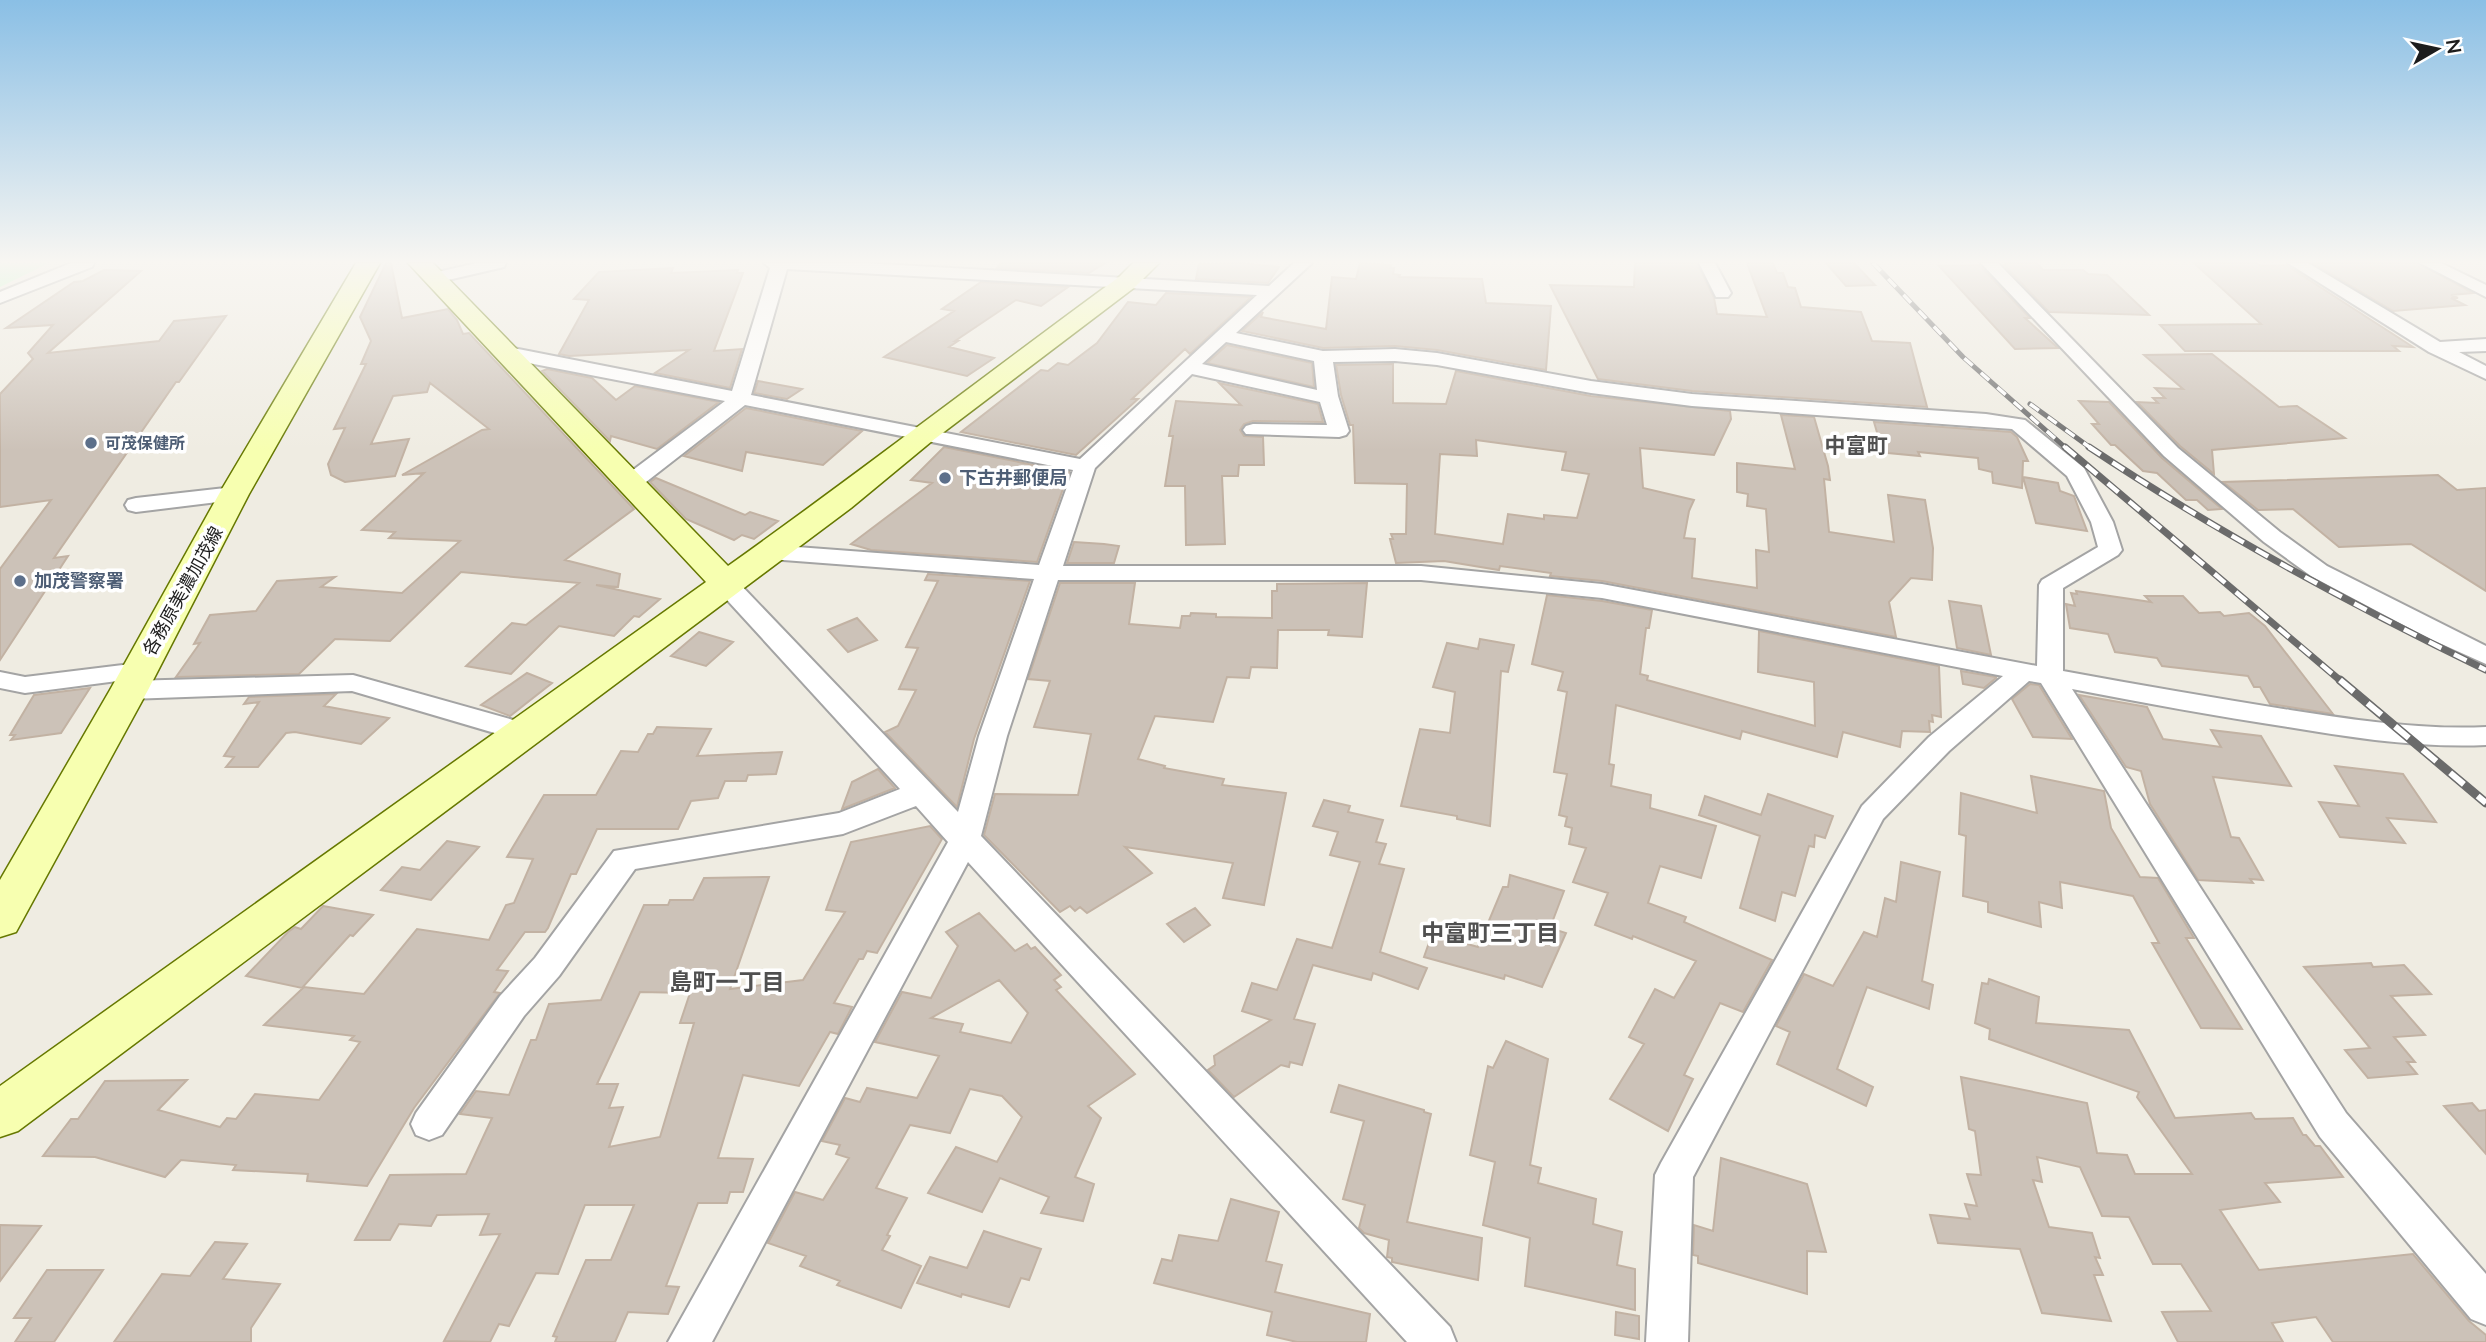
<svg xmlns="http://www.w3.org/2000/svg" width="2486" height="1342" font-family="Lato,'Noto Sans JP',sans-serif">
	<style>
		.park { fill: #bafec3 }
		.building { fill: #ccc2b8; stroke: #c2b2a3; stroke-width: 2; fill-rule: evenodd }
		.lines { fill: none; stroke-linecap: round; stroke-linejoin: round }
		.street-casing { stroke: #a4a4a4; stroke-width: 4 }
		.secondary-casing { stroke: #667800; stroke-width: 3 }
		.street { fill: #fff; fill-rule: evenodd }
		.secondary { fill: #f7ffb0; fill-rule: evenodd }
		.rail-far2-casing { stroke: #6b6b6b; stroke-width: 5 }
		.rail-far1-casing { stroke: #6b6b6b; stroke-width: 7 }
		.rail-casing { stroke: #6b6b6b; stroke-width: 9 }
		.rail-far2 { stroke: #fff; stroke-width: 3.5; stroke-dasharray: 11; stroke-linecap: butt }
		.rail-far1 { stroke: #fff; stroke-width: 4.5; stroke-dasharray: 14; stroke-linecap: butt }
		.rail { stroke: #fff; stroke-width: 6; stroke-dasharray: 18; stroke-linecap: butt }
		.service-dot { fill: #5c6f8a; stroke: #fff; stroke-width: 2.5 }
		.labels { text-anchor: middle; stroke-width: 7; stroke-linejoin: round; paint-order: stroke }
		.far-service-label { font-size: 16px; font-weight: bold; fill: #4e5e75; stroke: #fff; text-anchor: start }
		.service-label { font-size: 18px; font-weight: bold; fill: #4e5e75; stroke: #fff; text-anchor: start }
		.street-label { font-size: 18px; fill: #1d1d1d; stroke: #fff }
		.quarter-label { font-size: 21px; font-weight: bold; fill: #505050; stroke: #fff }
		.near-neighbourhood-label { font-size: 23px; font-weight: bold; fill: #505050; stroke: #fff }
	</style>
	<rect width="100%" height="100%" fill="#efece2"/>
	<!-- park -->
	<path class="park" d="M0 263H49L0 287Z"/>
	<!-- building -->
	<path class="building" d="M386 263H391L402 318 448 309 457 320 463 334 469 333 634 509 565 560 620 574 618 587 596 585 660 599 639 617 634 616 614 636 559 626 511 674 466 666 512 623 526 625 579 583 461 572 390 641 335 639 299 674 176 677 200 643 194 644 210 615 256 611 277 581 335 577 321 587 402 593 460 541 389 538 395 532 362 530 424 473 402 475 482 430 489 429 430 383 427 392 393 396 371 444 409 439 395 476 345 482 331 475 328 464 345 428 334 429 366 364H361L371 341 360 317Z
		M1001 263H1105L1089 273 997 268Z
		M1241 263 1279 267 1268 283 1196 279 1199 264Z
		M1360 263 1391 265 1390 268H1394L1393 274 1400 275 1399 277 1482 279 1486 303 1551 306 1546 370 1437 350 1395 346 1323 348 1242 331 1263 312 1261 317 1326 329 1332 277 1356 279Z
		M1635 263H1697L1714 298 1717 314 1767 317 1747 263H1773L1777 273H1783L1788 287 1795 288 1801 307 1861 312 1872 341 1910 343 1927 407 1692 391 1598 379 1550 285 1634 287Z
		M1826 263H1854L1875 285 1846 286Z
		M2005 263H2037L2043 270H2083L2088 274 2107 275 2149 315 2049 312 2004 265H2007Z
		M2194 263H2256L2262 266 2286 265 2413 347 2393 346 2399 351H2185L2160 325 2261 324Z
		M2313 263H2418L2473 293 2451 295 2458 298H2451L2465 305 2393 311Z
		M1979 265 2030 318H2025L2058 348 2015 349 1939 266Z
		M673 268 671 273 738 270 737 273H743L714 351 742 349 730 388 655 373 689 350 569 356 559 354 589 300 574 299 599 272Z
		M104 270 141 271 48 353 159 341 174 321 226 316 179 382H176L54 558 68 556 0 660V569L51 500 0 507V394L33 359 28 353 53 325 6 328 74 282 83 281Z
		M981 282 1068 287 1041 306 1016 300 955 341H958L949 347 994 358 967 376 884 357 954 311 942 309Z
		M1166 293 1251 297 1190 354 1185 349 1132 399H1138L1076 455 961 432 1041 370 1048 371 1058 363 1068 365 1097 343 1128 302 1156 305Z
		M1227 345 1312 363 1314 387 1207 363Z
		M2212 354 2279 407 2297 406 2345 438 2212 450 2214 474 2180 446 2137 402 2158 403 2153 398H2165L2155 388 2183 389 2144 355Z
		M1393 364V403L1446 404 1456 371 1591 396 1730 411 1731 419 1714 455 1640 448 1643 488 1694 500 1689 511 1684 538 1695 539 1692 578 1757 588 1756 550 1769 552 1766 509 1747 506 1748 494 1737 492V463L1795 469 1781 415 1814 417 1828 466 1830 480 1824 479 1829 532 1894 542 1888 495 1925 500 1933 548 1932 580 1911 578 1889 602 1896 637 1602 581 1550 576 1551 573 1500 566 1499 570 1444 561 1396 563 1390 539H1393L1391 534H1406L1407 484 1355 483 1353 425H1350L1341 395 1336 365ZM1476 440 1566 452 1562 470 1589 474 1577 518 1544 515V519L1508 514 1503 544 1435 534 1440 454 1477 456Z
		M547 369 592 378 616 400 635 386 719 402 657 449 611 436 610 441 542 371Z
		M758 381 802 389 787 399 754 393Z
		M1219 383 1318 404 1323 422 1253 421 1244 424 1240 430 1244 436 1263 437 1264 465H1239L1238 476H1222L1225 544 1186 545 1185 486H1165L1173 436H1169L1176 401 1241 405Z
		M2079 401 2109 402 2162 458 2222 509 2208 510 2197 500H2186L2157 473 2143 471 2115 445H2111L2092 424H2099Z
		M746 408 862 431 823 465 746 452 742 471 684 456Z
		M1874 422 2011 432 2017 437 2028 461H2023L2022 488 1993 483 1992 472 1979 469 1978 458 1918 452 1920 456 1888 453 1886 447 1881 446Z
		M944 447 1069 472 1037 562 871 550 851 544 932 483 911 480Z
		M2438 475 2457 490 2486 488V591L2411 544 2339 547 2293 509 2258 510 2223 482Z
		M2023 477 2058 483 2060 491 2074 496 2087 531 2036 523Z
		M656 478 745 515 750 512 778 521 754 539 742 535 734 540 686 519 650 482Z
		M1074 542 1104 544 1119 546 1114 563H1067Z
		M928 574 1030 581 974 739 957 807 885 732 898 726 916 690 899 689 918 648 906 647 938 581 925 580Z
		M1060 583H1135L1129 624 1180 628 1182 616H1190L1191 613 1216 614V617L1272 618V591H1277V584L1367 583 1362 637 1328 635 1329 630H1278L1277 668 1251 667 1249 678 1227 677 1213 722 1155 716 1138 759 1165 766 1164 768 1224 779 1222 785 1286 793 1264 905 1223 898 1233 863 1125 847 1152 873 1087 913 1080 907 1075 911 1070 906 1060 912 984 835 995 794 1078 795 1091 734 1034 727 1050 681 1028 679Z
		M2076 591 2151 602 2145 596H2183L2199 613 2220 612 2224 616 2249 613 2265 626 2333 714 2270 704 2260 687H2254L2248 676 2162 666 2157 658 2115 652 2108 634 2070 628 2066 604 2075 606 2071 593 2077 594Z
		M1547 595 1602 601 1652 610 1649 628H1646L1640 674 1648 676 1647 680 1815 726 1814 682 1758 672 1759 631 1939 666 1941 717 1932 715 1933 722 1929 721 1930 732 1902 731 1900 747 1843 732 1837 757 1742 731 1740 739 1616 705 1609 764 1614 765 1611 786 1651 795 1650 808 1716 826 1701 878 1660 866 1648 903 1686 917 1684 922 1772 960 1743 1012 1720 1003 1684 1075 1693 1079 1668 1131 1610 1099 1644 1044 1629 1037 1655 989 1674 998 1696 961 1633 936 1632 939 1595 925 1608 893 1573 882 1586 848 1569 844 1572 828 1565 826 1567 817 1559 815 1567 774 1554 772 1567 692 1558 690 1563 672 1532 664Z
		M1949 601 1981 606 1991 655 1957 648Z
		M857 618 877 640 848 652 828 630Z
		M699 632 733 642 706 666 671 656Z
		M1480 639 1514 645 1508 672 1501 671 1490 826 1457 819V816L1401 806 1420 729 1450 733 1455 692 1433 687 1447 643 1478 649Z
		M1961 671 1996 677V678L1984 688 1963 684Z
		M527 673 552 683 510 716 481 705Z
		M2030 684 2039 685 2072 739 2033 737 2012 699Z
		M90 688 61 733 11 740 15 735H10L34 695Z
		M336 694 324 706 389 718 361 744 295 732 286 733 258 767H226L234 757 224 756 259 702 244 704 249 697Z
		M2079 695 2147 707 2163 739 2221 747 2211 730 2261 736 2291 786 2213 777 2231 837 2239 838 2263 880 2250 879 2253 883 2198 880 2150 804 2141 771 2126 767Z
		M657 727 711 729 697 756 782 752 776 774 748 775 746 781H725L718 798 691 801 678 829H597L576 874H571L548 928 545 932H525L497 970 508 971 494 992 500 993 414 1108 367 1186 307 1181 308 1174 233 1170 236 1165 181 1160 165 1177 95 1157 43 1156 71 1119H78L105 1081 187 1080 158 1110 220 1127 227 1118 236 1119 255 1094 319 1100 360 1042 350 1040 354 1036 264 1025 304 987 364 994 417 929 489 940 506 905 514 903 533 859 507 857 544 795H596L621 751 638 752 648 734H653Z
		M2335 766 2403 774 2436 822 2387 818 2405 843 2340 837 2319 802 2359 806Z
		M878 769 895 788 842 809 852 782Z
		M2031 776 2104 791 2111 828 2140 877 2158 878 2194 938H2186L2242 1029 2201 1028 2152 943H2159L2133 896 2060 882 2062 908 2039 902 2041 927 1988 912V902L1963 896 1966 836 1959 834 1961 793 2037 813Z
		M1768 794 1833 816 1825 838 1815 835 1814 847 1809 846 1795 896 1782 892 1775 921 1740 908 1760 836 1699 815 1705 796 1761 815Z
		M1324 800 1350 806 1348 812 1383 820 1376 842 1386 844 1379 864 1404 869 1380 952 1427 968 1418 989 1373 973 1371 980 1313 965 1294 1019 1315 1024 1302 1065 1290 1062 1289 1067 1281 1065 1234 1097 1208 1070 1215 1065 1214 1056 1271 1020 1242 1011 1252 983 1277 990 1297 939 1332 948 1360 862 1330 855 1338 832 1313 826Z
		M930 826 942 839 877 953 867 951 863 959H859L834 1003 852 1007 838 1034 830 1032 799 1086 743 1075 718 1158 753 1159 743 1192H730L727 1203H698L666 1286 679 1287 668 1314 628 1312 615 1342H555L557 1337 553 1336 586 1260H611L634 1205H585L558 1274 536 1273 509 1326 499 1324 490 1342 444 1341 500 1234 480 1235 489 1214 437 1215 431 1226 399 1224 390 1240H355L390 1175 466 1174 492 1118 460 1114 476 1091 509 1095 531 1040H536L549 1004 601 1000 644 905H668L670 900H693L704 878 769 877 730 989 803 980 845 912 826 910 851 842ZM640 992 690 993 680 1023H694L660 1137 609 1147 623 1107 609 1108 618 1084H597Z
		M447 841 479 847 431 900 381 890 402 867 420 870Z
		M1901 862 1940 872 1922 981 1933 985 1929 1009 1867 987 1837 1069 1873 1087 1866 1106 1777 1064 1790 1032 1776 1026 1804 974 1833 986 1864 932 1877 937 1885 898 1896 902Z
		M1510 875 1564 891 1550 928 1566 933 1542 987 1505 975 1504 979 1424 957 1432 934 1478 947 1503 887H1508Z
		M323 906 373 915 353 936 350 935 302 988 246 976 288 932 295 927 301 929Z
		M1195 908 1210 925 1184 942 1167 924Z
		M979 913 1015 951 1027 944 1031 949 1035 947 1061 975 1054 980 1061 987 1056 990 1135 1074 1088 1106 1101 1118 1075 1177 1094 1184 1083 1221 1041 1213 1049 1197 1000 1178 982 1212 928 1193 956 1147 997 1162 1022 1117 1002 1096 970 1089 950 1133 910 1125 876 1188 907 1198 887 1235 890 1236 882 1250 921 1266 901 1308 837 1285 840 1281 800 1266 806 1256 768 1243 795 1192 823 1200 849 1158 836 1154 840 1145 822 1141 845 1098 860 1102 867 1088 917 1098 939 1056 875 1042 902 992 931 998 958 946 946 932ZM999 980 1028 1013 1011 1043 960 1032 963 1024 931 1018Z
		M2371 963 2373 967 2404 965 2431 994 2391 996 2425 1035 2394 1037 2415 1062H2407L2417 1074 2368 1078 2345 1050 2370 1048 2304 967Z
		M1989 979 2039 997 2036 1023 2129 1030 2175 1118 2251 1113 2255 1119 2293 1118 2303 1135H2306L2315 1146H2320L2343 1177 2265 1183 2280 1202 2220 1210 2259 1270 2413 1254 2469 1321 2486 1335V1342H2333L2316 1317 2272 1323 2283 1342H2178L2162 1312 2211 1311 2181 1264H2153L2129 1217 2102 1216 2080 1167 2037 1157 2042 1182 2033 1180 2049 1227 2092 1233 2100 1258 2095 1257 2103 1275H2094L2111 1321 2042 1313 2020 1249 1938 1243 1930 1215 1970 1219 1965 1204 1977 1206 1967 1174 1981 1175 1975 1131 1969 1129 1961 1077 2087 1103 2097 1153 2127 1155 2135 1174H2192L2137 1097 2139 1092 1989 1039 1990 1029 1975 1023 1982 983 1988 984Z
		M1506 1041 1548 1059 1530 1165 1541 1168 1538 1183 1596 1199 1593 1224 1622 1232 1617 1265 1635 1269V1310L1525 1286 1530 1238 1483 1225 1495 1162 1470 1155 1488 1066 1493 1068Z
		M1339 1085 1424 1110V1112L1431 1114 1407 1222 1482 1238 1478 1280 1392 1262V1258L1387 1257 1389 1240 1364 1233 1359 1228 1365 1205 1343 1199 1364 1121 1331 1112Z
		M2472 1103 2479 1111 2486 1110V1154L2444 1106Z
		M1721 1158 1807 1184 1826 1252 1807 1251V1294L1698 1263V1256L1693 1255 1694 1225 1713 1231Z
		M1231 1199 1279 1212 1266 1261 1282 1265 1275 1292 1370 1314 1366 1342H1297L1267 1335 1272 1312 1154 1283 1162 1259 1172 1261 1179 1235 1218 1241Z
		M0 1225 41 1226 0 1281Z
		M984 1231 1041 1249 1029 1280 1021 1278 1009 1307 962 1294 961 1297 917 1283 930 1257 967 1268Z
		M215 1242 247 1244 223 1279 280 1284 251 1328V1342H114L162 1274 190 1276Z
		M47 1270H103L54 1342H15L31 1318H14Z
		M1616 1312 1639 1316V1339L1615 1335Z"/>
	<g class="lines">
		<!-- street casing -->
		<g class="street-casing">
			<path id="street" d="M71 263H94L92 267 0 303V292Z
				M477 263H506L504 267 435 283 426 278 429 274Z
				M764 263H863L1269 286 1294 263H1312L1236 333 1323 351 1395 349 1437 353 1591 381 1692 394 1986 414 2025 420 2084 468 2113 522 2122 550 2118 555 2063 588V671C2139 685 2214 698 2290 710 2355 720 2420 730 2486 727V745C2420 748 2354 738 2288 727 2216 716 2144 703 2072 689L2346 1113 2486 1274V1325L2471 1319 2320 1137 2041 683 2029 681 1949 751 1883 819 1693 1177 1688 1342H1646L1655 1175 1661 1163 1862 806 1929 737 2003 676 1602 598 1421 580H1058L1007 736 981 836 1450 1327 1456 1342H1407L968 862 712 1342H668L948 842 916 806 843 834 635 869 559 976 524 1016 442 1135 429 1140 416 1135 411 1124 416 1113 500 996 535 958 614 851 839 813 900 789 717 589 714 584 717 579 726 577 735 579 958 812 979 736 1034 579 770 559 762 557 758 552 762 547 770 545 1039 565 1073 470 745 405 637 489H621L618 484 621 479 725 401 508 359 499 353 508 347 732 391 770 268ZM787 269 1257 295 1080 459 751 395ZM1226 342 1314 361 1317 390 1202 364ZM1395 361 1437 365 1591 393 1692 406 2012 429 2067 476 2091 522 2098 547 2042 580 2039 585 2037 666 1602 584 1421 566H1063L1095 468 1192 374 1320 402 1327 425 1253 424 1246 426 1243 430 1246 434 1339 437 1346 435 1349 431 1338 396 1333 362Z
				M1699 263H1715L1731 293 1728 297H1716Z
				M1981 263H1998L2178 448 2280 532 2327 566 2486 646V664L2426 637 2311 576 2264 542 2164 456Z
				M2288 263H2308L2440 342 2486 339V351L2459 352 2486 366V379L2429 352Z
				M2420 263H2441L2486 285V297Z
				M234 487 242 489 245 494 242 499 136 512 128 510 125 505 128 500 136 498Z
				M139 663 148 665 152 671 148 677 25 693 0 688V672L25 677Z
				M353 675 535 726 539 733 535 740 525 742 352 691 129 699 120 696 116 690 120 684 129 681Z"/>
		</g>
		<!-- secondary casing -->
		<g class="secondary-casing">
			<path id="secondary" d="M356 263H380L249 494 148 690 16 932 0 937V880L110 690 219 494Z
				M408 263H433L728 566C860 472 988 373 1119 277L1133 263H1159L1135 287 932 441 851 508 18 1131 0 1137V1086L706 582Z"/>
		</g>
		<!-- street -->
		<use href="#street" class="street"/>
		<!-- secondary -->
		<use href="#secondary" class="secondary"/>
		<!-- rail-far2 casing -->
		<g class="rail-far2-casing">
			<path id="rail-far2" d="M1873 263 1963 357 2067 449
				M2030 404 2092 449"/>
		</g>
		<!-- rail-far1 casing -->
		<g class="rail-far1-casing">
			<path id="rail-far1" d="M2065 447 2342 682
				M2089 447C2215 531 2350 604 2486 670"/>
		</g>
		<!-- rail casing -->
		<g class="rail-casing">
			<path id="rail" d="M2340 680 2486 803"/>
		</g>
		<!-- rail-far2 -->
		<use href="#rail-far2" class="rail-far2"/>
		<!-- rail-far1 -->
		<use href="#rail-far1" class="rail-far1"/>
		<!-- rail -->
		<use href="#rail" class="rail"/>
	</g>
	<!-- sky -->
	<linearGradient id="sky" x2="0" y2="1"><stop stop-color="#8abfe5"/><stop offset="0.58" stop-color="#f8f6f2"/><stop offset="1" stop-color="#f8f6f2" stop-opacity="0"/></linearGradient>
	<rect width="2486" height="451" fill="url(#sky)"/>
	<!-- markers -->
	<g class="service-dot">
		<circle cx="91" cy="443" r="7"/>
		<circle cx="945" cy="478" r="7"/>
		<circle cx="20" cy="581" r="7"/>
	</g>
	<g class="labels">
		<!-- far-service labels -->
		<g class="far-service-label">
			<text x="105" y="449">可茂保健所</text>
		</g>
		<!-- service labels -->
		<g class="service-label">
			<text x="959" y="484">下古井郵便局</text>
			<text x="34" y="587">加茂警察署</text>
		</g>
		<!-- street labels -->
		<g class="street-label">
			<text transform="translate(183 591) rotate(-61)" y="6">各務原美濃加茂線</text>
		</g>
		<!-- quarter labels -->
		<g class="quarter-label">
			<text x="1856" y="453">中富町</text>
		</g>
		<!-- near-neighbourhood labels -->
		<g class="near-neighbourhood-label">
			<text x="1490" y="941">中富町三丁目</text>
			<text x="727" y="990">島町一丁目</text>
		</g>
	</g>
	<!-- north arrow -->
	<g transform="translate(2437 49) rotate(81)" stroke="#ffffff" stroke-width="5" paint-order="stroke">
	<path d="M0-5L12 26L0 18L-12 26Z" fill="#1d1d1d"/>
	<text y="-10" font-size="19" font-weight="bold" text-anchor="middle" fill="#1d1d1d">N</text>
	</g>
</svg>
